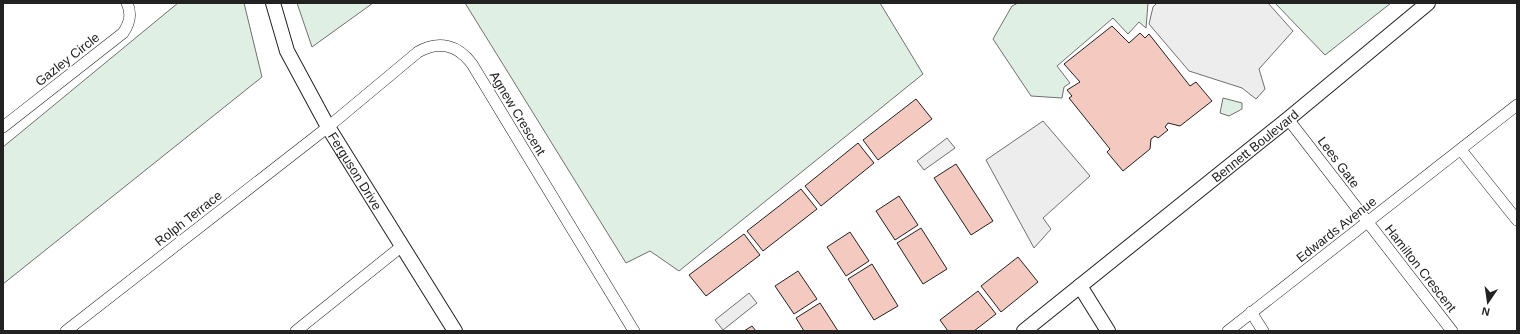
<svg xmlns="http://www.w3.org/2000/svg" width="1520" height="334" font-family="Helvetica,sans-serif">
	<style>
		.green { fill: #e0efe3; stroke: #6f6f6f }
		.parking { fill: #ededed; stroke: #6f6f6f }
		.building { fill: #f3c9c0; stroke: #222 }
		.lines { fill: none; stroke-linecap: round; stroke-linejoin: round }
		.minor-casing { stroke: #222; stroke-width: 12 }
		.tertiary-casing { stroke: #222; stroke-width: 16 }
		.minor { stroke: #fff; stroke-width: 11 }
		.tertiary { stroke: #fff; stroke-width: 14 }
		.labels { text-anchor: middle; stroke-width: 3; stroke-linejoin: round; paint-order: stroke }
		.street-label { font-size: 13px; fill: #222; stroke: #fff }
	</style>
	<rect width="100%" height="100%" fill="#fff"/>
	<!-- green -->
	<path class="green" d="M178 3H244L262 77 3 284V147Z
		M297 3H373L312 47Z
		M465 3H880L923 74 679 271 650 251 626 263Z
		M1018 3H1148L1146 28 1139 22 1128 34 1113 18 1057 66 1070 83 1064 87 1062 98 1031 96 993 39 1012 6Z
		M1275 3H1391L1325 55Z
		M1223 98 1242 103V109L1229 116 1220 113Z"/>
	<!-- parking -->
	<path class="parking" d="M1157 3H1268L1293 31 1259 69 1265 89 1256 99 1242 88 1189 71 1149 24 1153 7Z
		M1043 121 1090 176 1043 218 1051 229 1034 248 986 160Z
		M947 138 955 148 924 170 917 161Z
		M749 293 757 303 723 330 715 320Z"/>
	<!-- building -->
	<path class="building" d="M1112 26 1129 43 1140 33 1145 38 1149 34 1190 86 1196 82 1212 101 1180 126 1168 123 1165 127 1168 130 1158 138 1155 136 1151 139 1150 149 1123 171 1107 152 1110 149 1069 98 1072 96 1067 90 1080 82 1064 64Z
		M916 99 932 119 878 160 863 140Z
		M858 143 874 163 821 206 805 186Z
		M956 164 993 221 971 235 934 178Z
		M801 189 817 209 763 251 747 231Z
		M899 196 918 225 895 240 876 211Z
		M921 228 947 269 923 284 897 243Z
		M850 232 869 261 846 276 827 247Z
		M744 234 760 255 706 296 689 275Z
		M1018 257 1038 282 1001 312 981 286Z
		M872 264 898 306 874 320 848 279Z
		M798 271 817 299 794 314 775 286Z
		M978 291 996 314 974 331H948L940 320Z
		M820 303 838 331H804L796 318Z
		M752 326 756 331H744Z"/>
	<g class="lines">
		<!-- minor casing -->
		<g class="minor-casing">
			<path id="minor" d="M1288 119 1452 331
				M3 127 123 33C130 23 132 14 127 3
				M1461 150 1517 220
				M1251 312 1263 331
				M66 331 328 127 418 52C439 40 458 45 472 64L634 331
				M296 331 402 246
				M1228 331 1517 105"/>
		</g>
		<!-- tertiary casing -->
		<g class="tertiary-casing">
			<g id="tertiary">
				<path id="s1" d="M273 3 287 51 328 127 455 331"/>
				<path d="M1080 286 1108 331"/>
				<path id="s2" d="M1024 331 1288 119 1428 3"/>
			</g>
		</g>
		<!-- minor -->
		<use href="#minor" class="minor"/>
		<!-- tertiary -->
		<use href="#tertiary" class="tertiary"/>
	</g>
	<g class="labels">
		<!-- street labels -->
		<g class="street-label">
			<text transform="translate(67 59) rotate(-38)" y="5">Gazley Circle</text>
			<text transform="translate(518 113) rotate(59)" y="5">Agnew Crescent</text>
			<text dy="5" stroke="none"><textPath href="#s2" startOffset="296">Bennett Boulevard</textPath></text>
			<text transform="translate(1339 162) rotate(53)" y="5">Lees Gate</text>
			<text dy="5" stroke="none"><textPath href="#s1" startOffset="188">Ferguson Drive</textPath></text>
			<text transform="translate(188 218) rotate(-38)" y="5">Rolph Terrace</text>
			<text transform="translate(1336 229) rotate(-38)" y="5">Edwards Avenue</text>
			<text transform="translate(1421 268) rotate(52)" y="5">Hamilton Crescent</text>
		</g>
	</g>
	<!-- border -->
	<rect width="1520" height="334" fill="none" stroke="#222222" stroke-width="8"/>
	<!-- north arrow -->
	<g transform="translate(1488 302) rotate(193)" stroke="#ffffff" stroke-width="3" paint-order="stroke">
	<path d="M0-3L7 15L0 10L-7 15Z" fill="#222222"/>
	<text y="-6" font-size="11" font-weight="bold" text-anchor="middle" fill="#222222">N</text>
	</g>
</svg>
